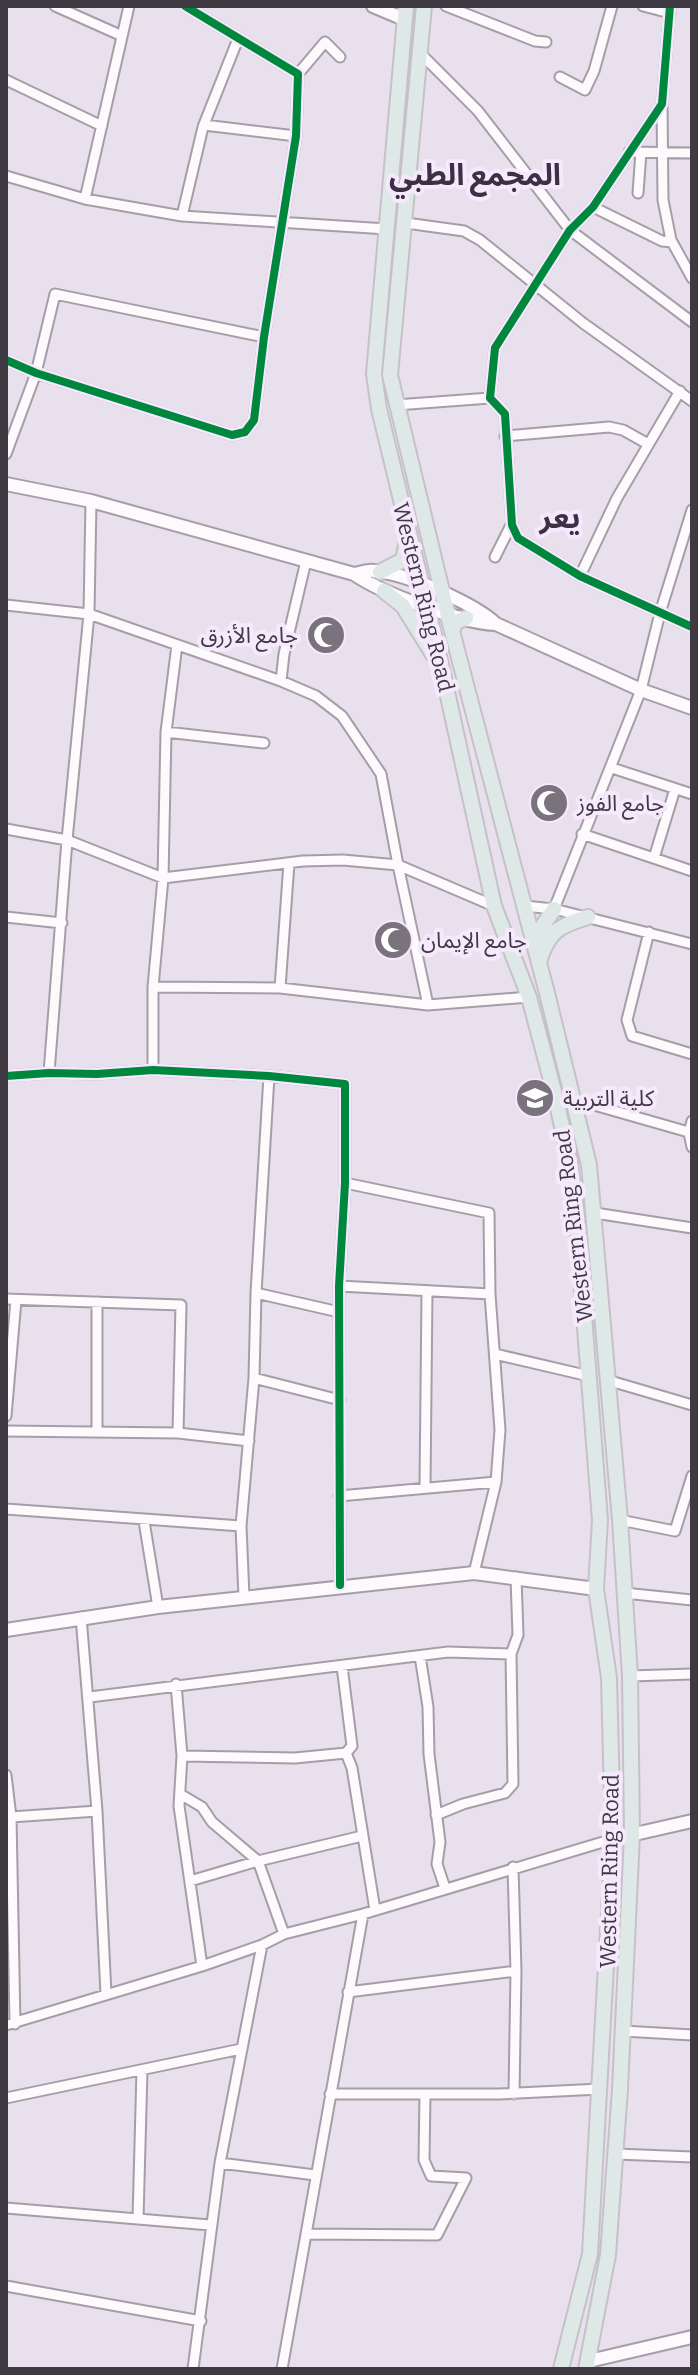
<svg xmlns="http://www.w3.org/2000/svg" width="698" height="2375" font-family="Bitter,'Noto Sans Arabic',serif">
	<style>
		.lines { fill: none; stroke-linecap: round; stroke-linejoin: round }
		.minor-casing { stroke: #a59ea8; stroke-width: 13 }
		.tertiary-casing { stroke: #a59ea8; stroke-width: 16 }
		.primary-casing { stroke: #c6c1c8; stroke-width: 18 }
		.minor { stroke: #fcfafc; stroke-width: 9 }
		.tertiary { stroke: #fcfafc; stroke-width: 12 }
		.primary { stroke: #dee8e6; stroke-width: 14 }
		.cycleway-casing { stroke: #f6e9fd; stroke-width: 13 }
		.cycleway { stroke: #00873e; stroke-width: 8 }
		.labels { text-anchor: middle; stroke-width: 8; stroke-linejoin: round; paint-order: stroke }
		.street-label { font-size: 22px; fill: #3f3942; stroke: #f6e9fd }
		.poi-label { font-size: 22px; fill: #3f3942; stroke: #f6e9fd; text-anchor: start }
		.district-label { font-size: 30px; font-weight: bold; fill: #3e3044; stroke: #f6e9fd }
	</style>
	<rect width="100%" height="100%" fill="#e9e0ed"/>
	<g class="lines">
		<!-- minor casing -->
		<g class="minor-casing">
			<path id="minor" d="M55 6 120 35
				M446 6 535 41 546 42
				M643 6 670 13
				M670 6 662 104 593 207 570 230 495 348 490 398 505 414 512 525 518 538 580 576 692 627
				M420 53 478 111 570 230 692 322
				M298 74 325 42 340 57
				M560 77 585 90 594 71 612 6
				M6 80 102 126
				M662 104 663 200 671 240 692 278
				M204 125 296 136
				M629 152 692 153
				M6 176 85 199 182 216 387 229
				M638 193 641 152
				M85 199 129 6
				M593 207 662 241 672 242
				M182 216 203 127 238 39
				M406 223 464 231 480 240 583 323 692 401
				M6 360 36 373 232 435 245 432 254 420 264 337 296 136 298 74 185 6
				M396 405 490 398
				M505 436 609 427 623 430 648 444
				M6 454 36 373 55 294 264 337
				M495 557 512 523
				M580 576 617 498 680 391
				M6 605 89 614 281 681 316 696 342 716 381 774 398 865 428 1005
				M281 681 284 654 306 561
				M166 732 264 743
				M612 768 692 794
				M6 829 67 840 163 878 303 861 343 860 398 865 494 906
				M582 834 692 871
				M654 858 675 789
				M524 906 554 909 641 690 660 613 692 510
				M554 909 692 944
				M6 917 62 923
				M649 932 627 1020 632 1036 692 1054
				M153 987 280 988 428 1005 529 997
				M280 988 289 863
				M153 1070V987L163 878 166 732 177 645
				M49 1073 67 840 89 614 91 501
				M6 1076 49 1073 97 1074 153 1070 269 1076 345 1084V1183L339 1286 340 1585
				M573 1099 692 1133
				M692 1121 689 1133 692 1147
				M345 1183 489 1213 490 1294 500 1430 496 1482 474 1573
				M595 1213 692 1228
				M339 1286 490 1294
				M256 1293 339 1312
				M6 1299 181 1305 178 1433 249 1441
				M97 1302V1432
				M495 1354 589 1376
				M254 1378 340 1400
				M607 1380 692 1405
				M6 1416 16 1300
				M6 1431 178 1433
				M425 1487 427 1292
				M339 1496 496 1482
				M6 1509 241 1526
				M620 1520 675 1531 692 1476
				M144 1521 158 1607
				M624 1593 692 1600
				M244 1597 241 1526 254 1378 256 1293 269 1076
				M81 1617 97 1811 106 1994
				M420 1656 428 1707 429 1754 440 1842 437 1864 445 1888
				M342 1666 352 1746 346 1753 352 1768 375 1910
				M630 1676 692 1674
				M176 1684 182 1756 179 1806 202 1966
				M90 1697 448 1652 511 1654
				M182 1756 295 1758 346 1753
				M6 1775 11 1817
				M180 1794 202 1807 212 1822 258 1861 284 1934
				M436 1815 463 1804 505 1793 513 1784 511 1654 518 1635 516 1577
				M513 1867 516 1971 514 2094
				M190 1881 258 1861 362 1836
				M348 1992 516 1971
				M15 2024 11 1817 97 1811
				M6 2025 202 1966 262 1945 284 1934 363 1914 613 1839
				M623 2031 692 2035
				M330 2094H499L600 2089
				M6 2098 241 2049
				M616 2154 692 2157
				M220 2163 315 2175
				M6 2208 210 2225
				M138 2219 142 2070
				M308 2234 437 2235 466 2178 431 2176 424 2160 425 2094
				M6 2286 201 2321
				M193 2369 220 2163 262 1945
				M282 2369 363 1914"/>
		</g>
		<!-- tertiary casing -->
		<g class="tertiary-casing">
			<path id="tertiary" d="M373 6 404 19
				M6 484 91 501 354 574C383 594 462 623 496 624
				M354 574C360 573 368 570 374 571 404 572 475 604 496 624L641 690 692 708
				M6 1630 158 1607 474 1573 596 1589
				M613 1839 692 1821
				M589 2361 692 2337"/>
		</g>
		<!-- primary casing -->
		<g class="primary-casing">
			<path id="primary" d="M406 6 374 374 379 409 442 669 494 906 529 997 555 1095 570 1163 576 1213 600 1520 596 1589 609 1678 613 1839 590 2254 561 2369
				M424 6 390 375 447 612 547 993 589 1165 620 1520 630 1676 632 1835 620 2089 608 2255 586 2369
				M380 572 403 560 407 540
				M384 591 403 606 434 656
				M452 631 456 622 466 618
				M539 946 540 930 554 909
				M539 962C548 932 558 926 588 917"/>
		</g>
		<!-- minor -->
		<use href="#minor" class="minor"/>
		<!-- tertiary -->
		<use href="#tertiary" class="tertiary"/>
		<!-- primary -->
		<use href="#primary" class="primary"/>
		<!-- cycleway casing -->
		<g class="cycleway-casing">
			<path id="cycleway" d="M670 6 662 104 593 207 570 230 495 348 490 398 505 414 512 525 518 538 580 576 692 627
				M6 360 36 373 232 435 245 432 254 420 264 337 296 136 298 74 185 6
				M6 1076 49 1073 97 1074 153 1070 269 1076 345 1084V1183L339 1286 340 1585"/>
		</g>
		<!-- cycleway -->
		<use href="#cycleway" class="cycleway"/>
	</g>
	<!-- icons -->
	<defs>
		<g id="mosque-disc" transform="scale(2)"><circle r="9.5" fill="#7a737e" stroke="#f6e9fd"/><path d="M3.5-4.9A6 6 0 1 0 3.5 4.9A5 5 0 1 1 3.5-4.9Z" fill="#fff"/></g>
		<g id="university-disc" transform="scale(2)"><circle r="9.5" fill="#7a737e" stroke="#f6e9fd"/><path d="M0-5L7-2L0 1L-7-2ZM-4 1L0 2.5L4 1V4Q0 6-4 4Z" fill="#fff"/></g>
	</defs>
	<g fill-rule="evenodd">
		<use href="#mosque-disc" x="326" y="635"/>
		<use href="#mosque-disc" x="549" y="803"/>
		<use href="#mosque-disc" x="393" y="940"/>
		<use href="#university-disc" x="535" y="1098"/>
	</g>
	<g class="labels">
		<!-- street labels -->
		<g class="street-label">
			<text transform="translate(424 597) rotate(76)" y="8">Western Ring Road</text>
			<text transform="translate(573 1226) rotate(-97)" y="8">Western Ring Road</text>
			<text transform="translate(609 1871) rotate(-89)" y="8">Western Ring Road</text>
		</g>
		<!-- poi labels -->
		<g class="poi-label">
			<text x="298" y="643" text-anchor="end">جامع الأزرق</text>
			<text x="577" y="811">جامع الفوز</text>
			<text x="421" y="948">جامع الإيمان</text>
			<text x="563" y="1106">كلية التربية</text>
		</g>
		<!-- district labels -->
		<g class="district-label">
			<text x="475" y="185">المجمع الطبي</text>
			<text x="560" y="528">يعر</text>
		</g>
	</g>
	<!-- border -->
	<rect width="698" height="2375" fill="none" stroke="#3f3942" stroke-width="16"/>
</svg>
